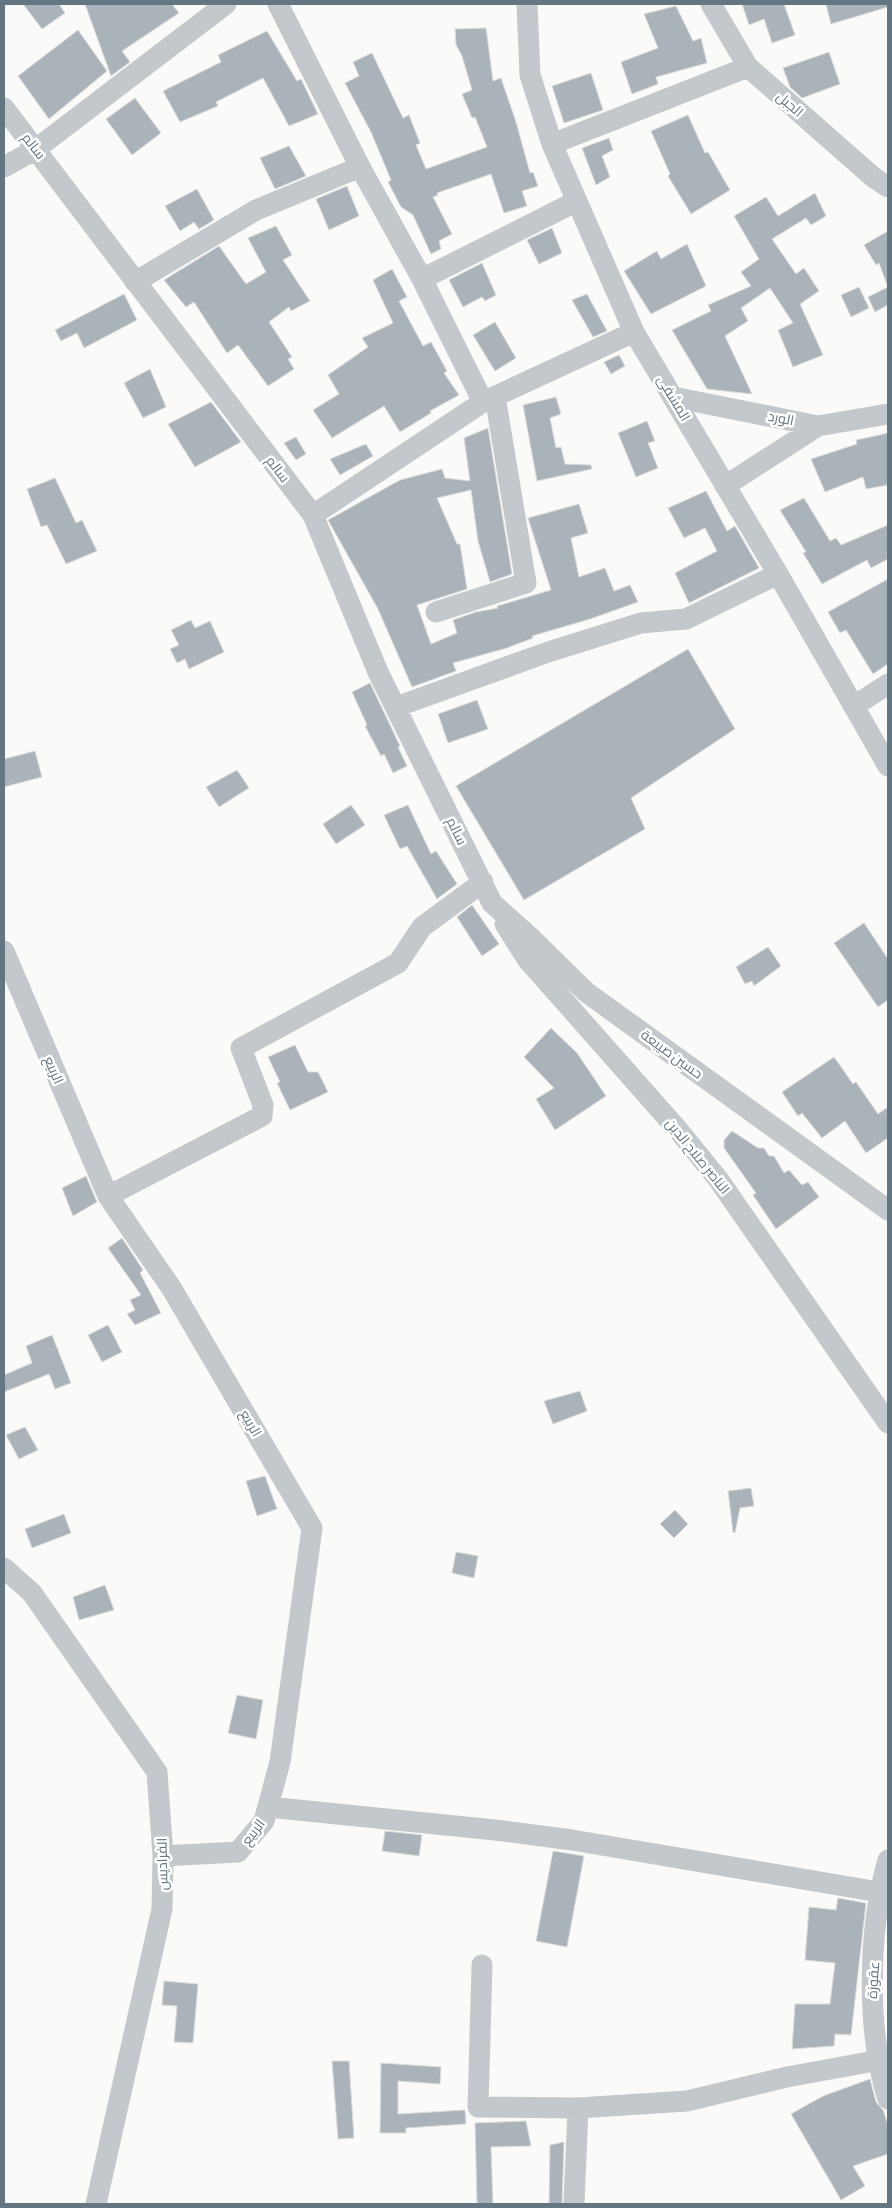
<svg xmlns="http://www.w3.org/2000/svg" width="892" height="2208" font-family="'Asap Condensed',Cairo,sans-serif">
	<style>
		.building { fill: #aab3b9; stroke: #dcdcda }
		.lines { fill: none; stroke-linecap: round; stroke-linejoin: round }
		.minor { stroke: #c3c8cc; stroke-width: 21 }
		.labels { text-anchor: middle; stroke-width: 5; stroke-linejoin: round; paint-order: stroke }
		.street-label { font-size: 14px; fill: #657683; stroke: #fff }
	</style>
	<rect width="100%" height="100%" fill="#fafaf8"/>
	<!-- building -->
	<path class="building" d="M23 4H59L65 13 42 29Z
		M85 4H172L179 13 122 51 130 62 111 76Z
		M742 4H784L795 35 772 43 764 19 749 25Z
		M826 4H887L888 7 831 24Z
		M676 6 693 41 701 38 707 63 656 77 658 84 632 94 621 62 658 48 644 14Z
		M486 28 493 81 501 78 516 122 530 173 533 172 538 186 522 191 527 206 504 213 491 174 437 193 438 195 433 197 452 234 439 241 441 249 431 254 413 215 401 207 388 182 391 180 371 132 345 83 359 76 353 62 372 53 403 118 409 115 420 143 416 145 426 169 487 147 475 117 472 118 462 94 472 90 462 56 456 45 455 29Z
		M78 30 107 71 49 119 18 76Z
		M267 31 297 81 301 79 318 114 289 126 263 78 216 102 218 106 180 122 163 91 221 62 218 55Z
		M829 52 840 84 802 98 790 87 783 68Z
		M591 73 603 110 564 123 552 86Z
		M135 98 161 133 132 155 106 119Z
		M688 115 705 153 708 152 730 190 691 214 668 176 670 174 651 131Z
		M609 138 613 150 602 156 610 177 596 185 582 148Z
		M289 146 306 176 275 189 260 158Z
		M347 186 359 216 329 230 316 199Z
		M197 189 214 220 199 229 194 222 180 231 165 206Z
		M815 193 826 216 811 225 806 218 772 239 796 274 804 268 819 291 800 304 823 355 793 367 778 330 793 323 770 288 741 308 748 321 725 336 752 394 707 389 672 330 711 311 708 305 751 286 741 272 759 259 734 216 766 197 778 216Z
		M276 226 292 255 283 260 310 301 291 311 289 307 269 322 292 357 288 359 294 369 268 386 238 345 227 353 194 302 186 307 164 280 219 246 246 284 266 272 248 238Z
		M552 228 562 253 539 264 527 240Z
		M888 231V285H887L879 263 876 265 864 245Z
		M687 244 706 286 651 314 624 271 657 251 661 259Z
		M482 263 496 295 485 301 482 297 463 307 449 280Z
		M392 269 407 297 399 301 423 346 431 342 447 371 444 373 459 395 430 411 431 413 400 432 384 406 332 438 313 410 339 394 328 375 368 347 362 338 393 323 373 280Z
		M859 287 869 308 851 317 841 295Z
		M888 287V305L875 312 868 297Z
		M124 294 137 320 84 348 77 333 61 341 55 330Z
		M587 294 607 331 593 337 572 300Z
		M495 322 516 358 495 371 473 335Z
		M619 355 625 366 611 374 604 362Z
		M150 369 166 407 143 418 124 383Z
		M556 397 561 414 550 418 556 448 561 447 565 464 591 465 592 469 537 481 523 405Z
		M211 402 241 442 195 467 168 424Z
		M647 421 655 441 648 443 658 468 636 477 618 433Z
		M488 428 512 574 490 582 478 541 471 490 437 498 457 544H460L467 589 417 605 431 644 457 633 453 620 476 612 498 608 497 606 551 590 528 518 579 504 588 533 571 538 579 577 605 568 614 591 630 585 638 602 590 619 532 636 533 638 507 648 453 663 456 671 412 687 378 609 328 520 400 480 442 469 445 478 470 481 464 438Z
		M888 433V485L866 489 863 477 825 492 811 459 857 444 856 440Z
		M296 437 306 454 296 460 284 443Z
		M366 444 373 456 340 475 330 459Z
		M55 478 76 523 82 520 97 551 66 564 47 525 41 527 27 489Z
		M706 491 727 531 735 526 759 568 689 603 675 573 717 551 705 528 684 538 668 508Z
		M804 498 830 541 836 538 841 545 888 525V559L871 568 867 560 822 584 803 553 806 552 780 510Z
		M888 579V664L873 674 846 630 840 633 828 612Z
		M191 620 195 628 210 621 224 652 189 669 185 659 177 663 170 649 179 645 171 630Z
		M688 649 735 729 631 798 645 829 524 900 456 786Z
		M370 683 400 746 398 747 407 766 393 773 384 754 381 756 365 726 367 725 352 692Z
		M477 700 488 729 448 743 438 714Z
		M35 751 42 777 4 787V759Z
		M237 770 249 788 219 807 206 787Z
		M351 805 365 825 336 844 323 824Z
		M408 805 431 854 436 851 457 884 437 899 407 846 400 849 384 815Z
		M472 905 499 944 482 956 457 917Z
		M864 923 888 959V1000L878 1007 834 943Z
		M768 947 781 966 754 986 752 981 745 984 736 967Z
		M551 1028 577 1053 606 1096 555 1130 536 1099 554 1088 524 1057Z
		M295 1045 308 1072H318L328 1092 290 1110 277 1083 280 1082 268 1057Z
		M834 1057 853 1084 856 1082 878 1114 888 1107V1138L866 1153 845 1121 822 1138 802 1113 798 1116 782 1092Z
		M732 1131 758 1148H764L769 1156H774L784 1173 789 1170 802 1185 808 1182 819 1197 776 1229 753 1195 756 1193 724 1148V1140Z
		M86 1176 97 1202 73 1216 62 1188Z
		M122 1238 143 1270 140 1273 161 1313 135 1325 127 1314 135 1310 130 1300 141 1295 108 1248Z
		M108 1325 122 1352 102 1362 88 1335Z
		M52 1335 71 1383 55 1389 49 1374 4 1392V1375L32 1363 26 1346Z
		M580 1391 587 1411 553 1424 544 1401Z
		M25 1427 38 1450 19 1459 6 1435Z
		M265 1476 277 1509 257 1516 246 1481Z
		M751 1488 754 1506 740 1508 735 1533 733 1532 728 1491Z
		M675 1510 688 1524 674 1538 660 1524Z
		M64 1514 71 1533 32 1548 25 1529Z
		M456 1552 478 1556 474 1578 452 1573Z
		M105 1585 114 1610 79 1620 73 1597Z
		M237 1695 263 1700 256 1739 228 1733Z
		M385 1831 422 1835 419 1856 382 1851Z
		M553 1851 584 1856 567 1947 536 1941Z
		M838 1898 866 1903 851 2035 835 2034 834 2046 792 2049 795 2004H830L835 1963 805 1960 809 1907 836 1910Z
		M164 1981 198 1984 193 2043 174 2042 177 2006 162 2005Z
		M332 2061H349L354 2138 338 2139Z
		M381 2063 441 2067 440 2084 398 2081V2114L465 2110 466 2124 406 2128V2133H380Z
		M870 2079 876 2102 883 2110 888 2125V2154L853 2166 865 2186 841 2200 791 2114 823 2096Z
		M526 2121 531 2146 491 2147 493 2204H477L475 2123Z
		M564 2142 562 2204H549L550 2145Z"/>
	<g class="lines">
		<!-- minor -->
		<path class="minor" d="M278 4 360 167 422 279 483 402
			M527 4 530 75 552 144 634 332 778 574 888 766
			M711 4 748 67 873 177 888 187
			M4 108 313 515 378 672 492 903 530 937 586 992 888 1210
			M552 144 748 67
			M4 167 36 149 226 4
			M422 279 577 201
			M135 282 256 210 360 167
			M673 397 818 426 888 414
			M725 486 818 426
			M313 515 483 402 634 332
			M436 612 526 583 495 396
			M854 706 888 684
			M396 707 548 652 641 623 686 619 778 574
			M505 924 527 959 679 1131 718 1179 888 1423
			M4 951 108 1196 172 1289 312 1528 280 1762 264 1821 238 1852 163 1856
			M108 1196 262 1116 263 1105 241 1048 398 963 422 927 483 882
			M4 1568 32 1593 157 1772 163 1856 162 1909 96 2204
			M268 1807 495 1830 572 1840 879 1892
			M888 1860C868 1930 866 2030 888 2099
			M482 1965 478 2107 578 2108
			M574 2204 578 2108 687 2101 787 2077 880 2060"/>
	</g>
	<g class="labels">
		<!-- street labels -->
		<g class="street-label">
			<text transform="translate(790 104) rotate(41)" y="5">الجبل</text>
			<text transform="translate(34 146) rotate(52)" y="5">سالم</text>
			<text transform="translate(674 398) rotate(59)" y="5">المشفى</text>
			<text transform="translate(781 418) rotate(11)" y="5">الورد</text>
			<text transform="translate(278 469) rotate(53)" y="5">سالم</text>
			<text transform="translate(457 831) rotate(64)" y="5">سالم</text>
			<text transform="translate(672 1054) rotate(36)" y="5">حسين صيبعة</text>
			<text transform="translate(54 1070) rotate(67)" y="5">الربيع</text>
			<text transform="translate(698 1156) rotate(51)" y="5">الناصر صلاح الدين</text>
			<text transform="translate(251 1423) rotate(60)" y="5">الربيع</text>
			<text transform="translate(253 1832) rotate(-53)" y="5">الربيع</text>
			<text transform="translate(162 1864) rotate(-91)" y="5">الفراديس</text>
			<text transform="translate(873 1980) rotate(-86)" y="5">عقوزة</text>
		</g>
	</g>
	<!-- border -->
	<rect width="892" height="2208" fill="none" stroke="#657683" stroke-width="10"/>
</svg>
